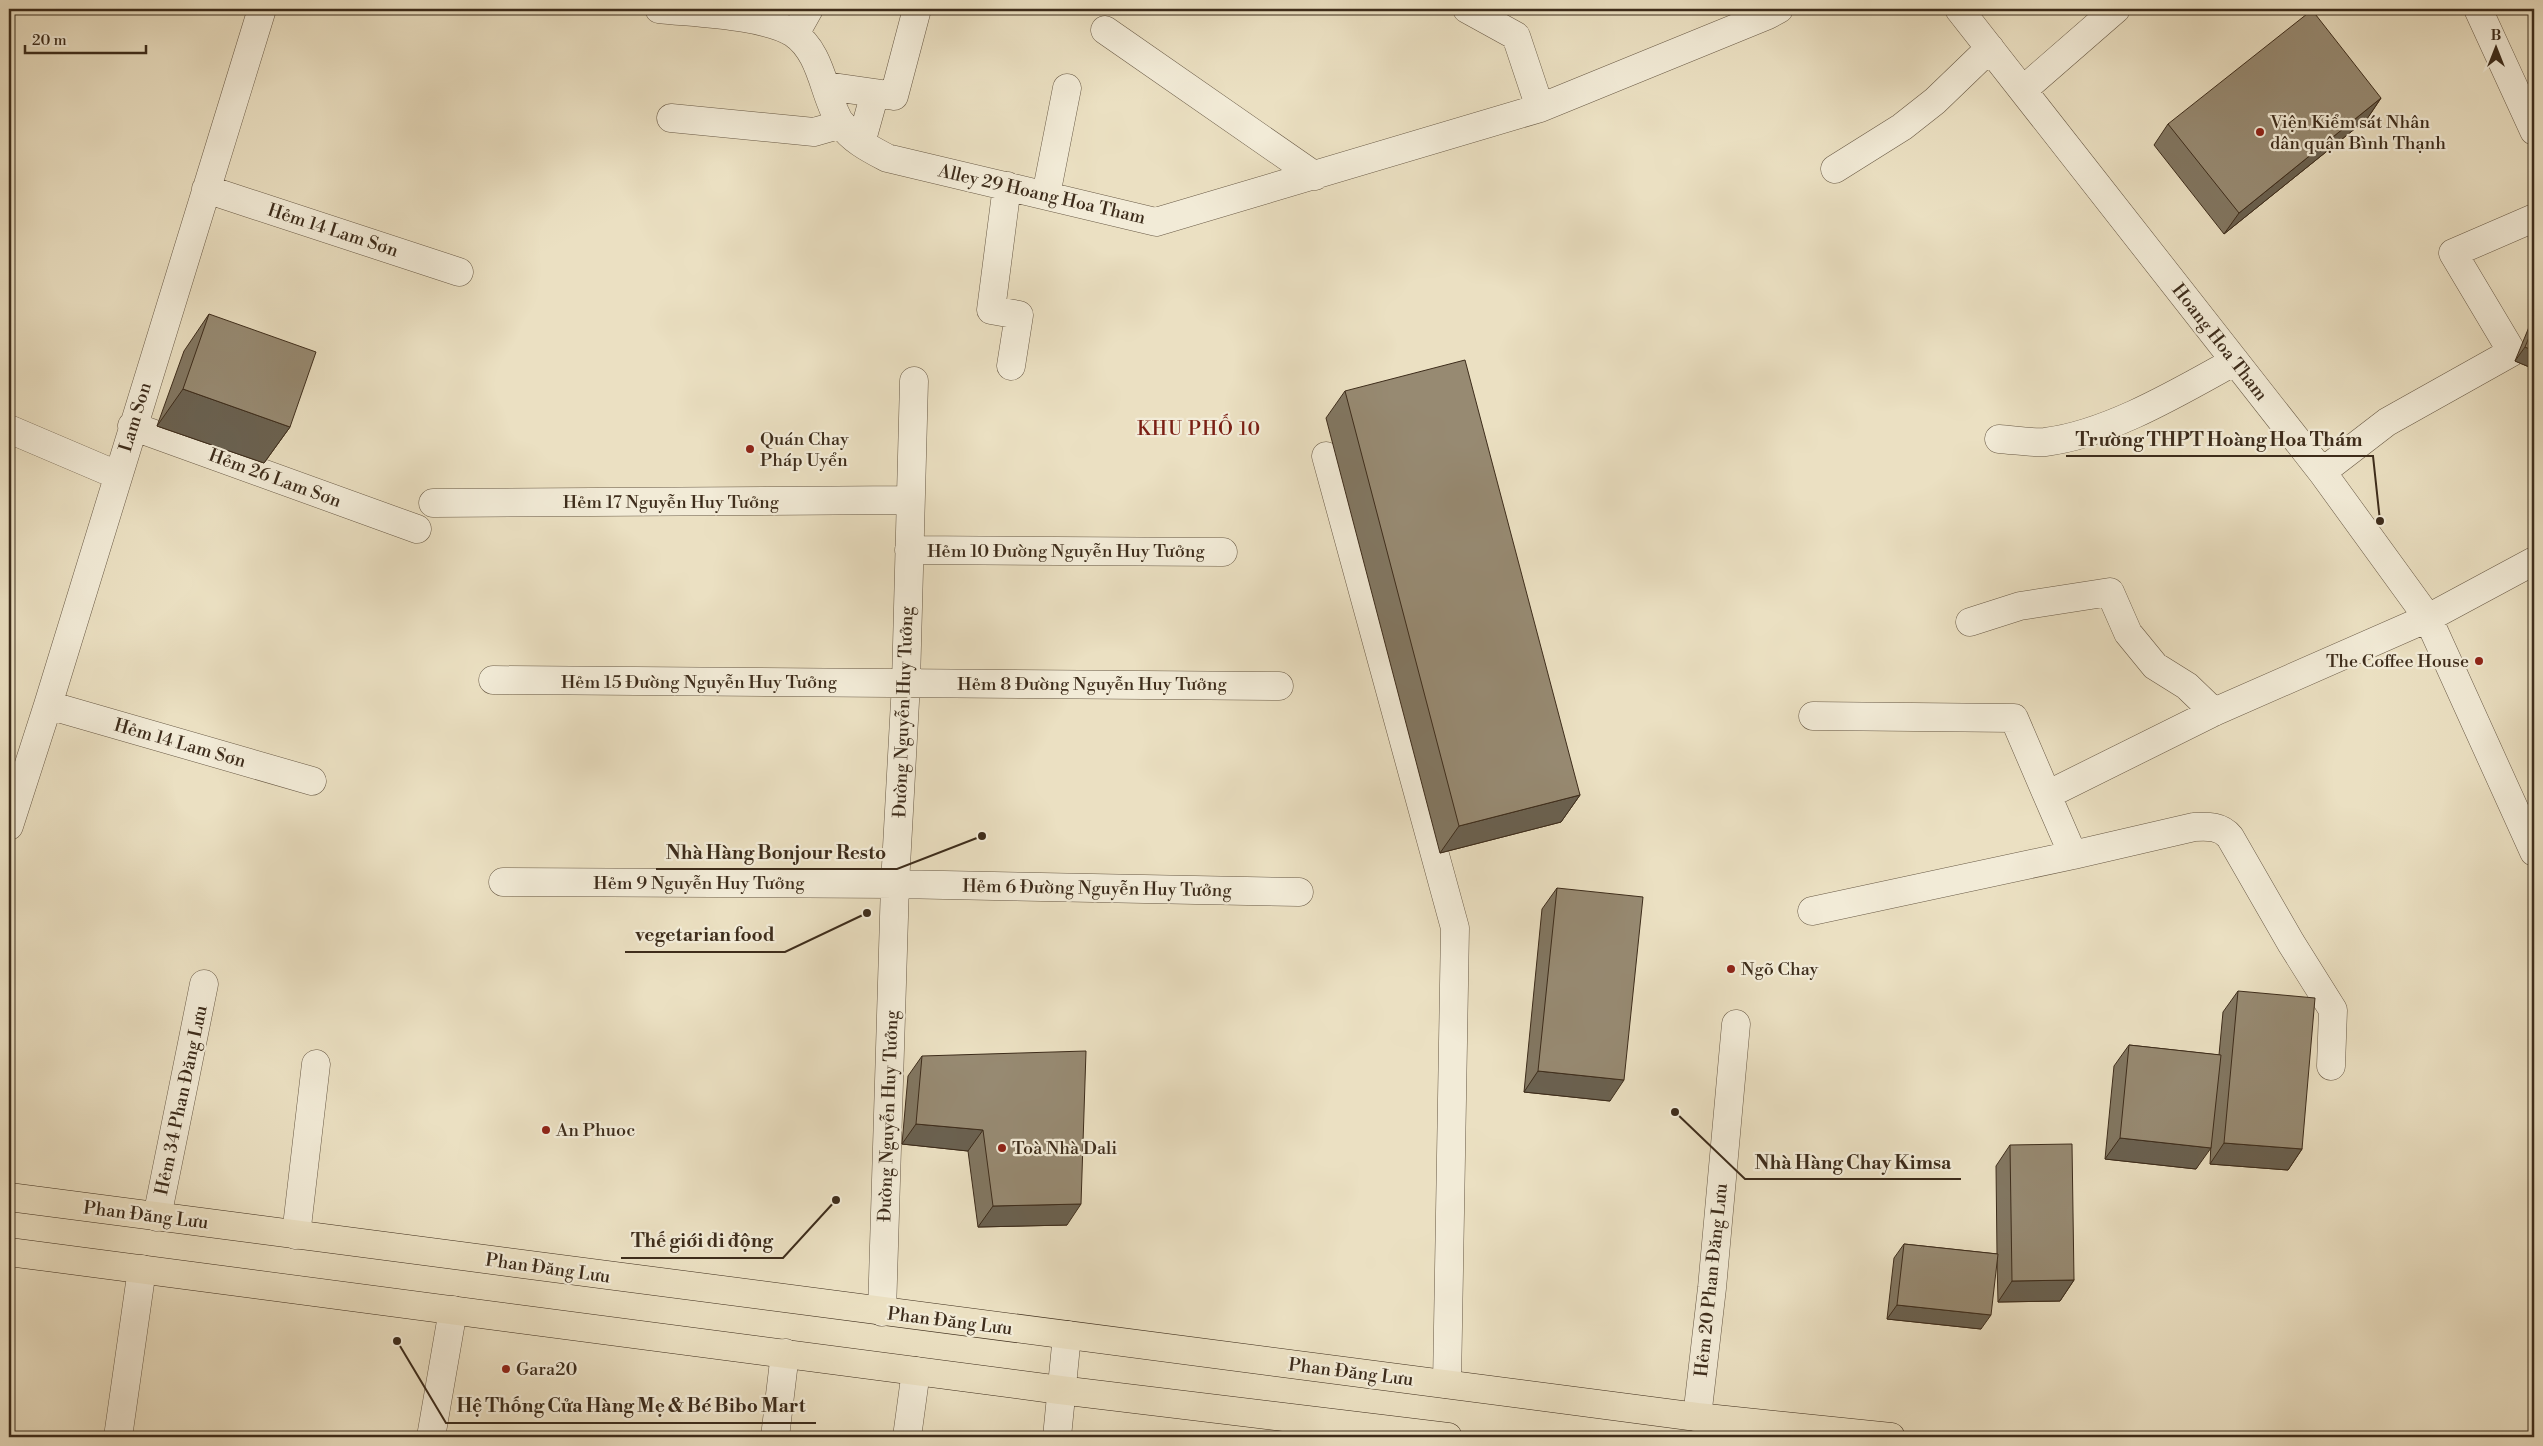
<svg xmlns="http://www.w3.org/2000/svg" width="2543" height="1446" font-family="'Libre Bodoni',serif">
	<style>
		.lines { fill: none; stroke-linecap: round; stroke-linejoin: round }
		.minor-casing { stroke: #685945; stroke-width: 29 }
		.major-casing { stroke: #3d2c1b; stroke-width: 29 }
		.minor { stroke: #f2ebd7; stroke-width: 28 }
		.major { stroke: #ebe0c2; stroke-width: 28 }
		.wall { fill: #827762; stroke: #3d2c1b }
		.shaded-wall { fill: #6a6150; stroke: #3d2c1b }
		.building { fill: #978a72; stroke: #3d2c1b }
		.poi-dot { fill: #8f2418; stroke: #f2ebd7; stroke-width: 2 }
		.labels { text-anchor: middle; stroke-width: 4.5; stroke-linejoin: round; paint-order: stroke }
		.poi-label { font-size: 18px; fill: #3d2c1b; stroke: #f2ebd7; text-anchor: start }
		.street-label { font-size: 18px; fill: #3d2c1b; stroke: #f2ebd7 }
		.neighbourhood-label { font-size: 19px; letter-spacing: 1px; fill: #7a1f14; stroke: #f2ebd7 }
		.leader { fill: none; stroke: #3d2c1b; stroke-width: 2 }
		.callout-dot { fill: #3d2c1b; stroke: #f2ebd7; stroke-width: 2 }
		.callout-label { font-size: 19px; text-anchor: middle; font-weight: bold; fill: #3d2c1b; stroke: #f2ebd7; stroke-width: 4.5; stroke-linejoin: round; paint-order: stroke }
	</style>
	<rect width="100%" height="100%" fill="#ebe0c2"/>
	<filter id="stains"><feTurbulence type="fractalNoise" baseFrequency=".004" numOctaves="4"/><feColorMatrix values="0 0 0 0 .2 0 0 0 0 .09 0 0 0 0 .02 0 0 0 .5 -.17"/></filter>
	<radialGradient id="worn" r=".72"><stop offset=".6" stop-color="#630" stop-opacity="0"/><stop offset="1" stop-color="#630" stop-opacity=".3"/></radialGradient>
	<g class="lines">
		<!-- minor casing -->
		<g class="minor-casing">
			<path id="minor" d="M659 9C693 13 765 15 793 33 823 53 823 96 841 124 852 140 870 149 887 158L1156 222 1540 108 1768 15 1779 9
				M1467 9 1516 36 1540 108
				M1959 9 2322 472 2428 618 2534 852
				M2478 9 2534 131
				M1105 30 1315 176
				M795 34 809 9
				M826 86 875 93
				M2023 90 2116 9
				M671 118 814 132 842 124
				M861 143 875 93 894 96 917 9
				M1835 169 1902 127 1935 101 1990 48
				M1007 186 991 310 1019 315 1011 366
				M206 189 459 272
				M1046 195 1067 88
				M132 426 417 529
				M9 429 117 475
				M1999 439C2014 440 2031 443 2045 442 2109 434 2179 392 2235 361
				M1326 456 1455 928 1447 1384
				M2322 472 2387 422 2512 352 2453 253 2534 218
				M433 503 910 500
				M909 550 1223 552
				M1970 622 2020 606 2110 592 2128 633 2155 666 2187 686 2214 712
				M493 680 1279 686
				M48 705 312 781
				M1813 716 2014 718 2047 795
				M9 826 48 705 262 9
				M2073 855 2194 827C2208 826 2221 826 2230 837L2291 943 2333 1010 2331 1066
				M503 882 895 884 1299 892
				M1812 911 2073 855 2047 795 2214 712 2428 618 2534 561
				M157 1217 204 984
				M296 1235 316 1064
				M882 1312 895 884 906 683 914 381
				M1697 1417 1712 1288 1736 1024
				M118 1437 142 1269
				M431 1437 453 1310
				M775 1437 785 1353
				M907 1437 916 1371
				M1057 1437 1067 1335"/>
		</g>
		<!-- major casing -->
		<g class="major-casing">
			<path id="major" d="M9 1197 1697 1417 1891 1437
				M9 1252 1060 1390 1448 1437"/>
		</g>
		<!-- minor -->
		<use href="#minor" class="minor"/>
		<!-- major -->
		<use href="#major" class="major"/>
	</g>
	<!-- wall -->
	<path class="wall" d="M2381 98 2367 119 2224 234 2154 145 2168 124Z
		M209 314 290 427 264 463 157 426 184 351Z
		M2534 320V369L2515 361 2529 327Z
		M1345 391 1580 795 1561 822 1440 853 1326 418Z
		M1557 888 1610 1101 1524 1092 1542 909Z
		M2238 991 2302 1149 2288 1170 2210 1164 2211 1143 2196 1169 2105 1159 2114 1066 2129 1045 2219 1055 2223 1012Z
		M922 1056 1067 1225 978 1227 968 1151 902 1144 908 1076Z
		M2010 1145 2074 1280 2060 1301 1998 1302 1997 1260 1981 1329 1887 1319 1894 1258 1904 1244 1997 1254 1996 1166Z"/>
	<!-- shaded-wall -->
	<path class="shaded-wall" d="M2381 98 2367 119 2224 234 2239 213Z
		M2525 347 2534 351V369L2515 361Z
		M183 389 290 427 264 463 157 426Z
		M1580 795 1561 822 1440 853 1459 826Z
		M1538 1071 1624 1080 1610 1101 1524 1092Z
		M916 1124 983 1130 968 1151 902 1144Z
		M2120 1138 2211 1148 2196 1169 2105 1159Z
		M2224 1143 2302 1149 2288 1170 2210 1164Z
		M1081 1204 1067 1225 978 1227 993 1206Z
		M2074 1280 2060 1301 1998 1302 2012 1281Z
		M1897 1305 1991 1315 1981 1329 1887 1319Z"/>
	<!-- building -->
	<path class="building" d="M2312 10 2381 98 2239 213 2168 124Z
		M209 314 316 352 290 427 183 389Z
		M2534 325V351L2525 347Z
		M1465 360 1580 795 1459 826 1345 391Z
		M1557 888 1643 897 1624 1080 1538 1071Z
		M2238 991 2315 998 2302 1149 2224 1143Z
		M2129 1045 2221 1055 2211 1148 2120 1138Z
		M1086 1051 1081 1204 993 1206 983 1130 916 1124 922 1056Z
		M2072 1144 2074 1280 2012 1281 2010 1145Z
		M1904 1244 1998 1254 1991 1315 1897 1305Z"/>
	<!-- markers -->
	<g class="poi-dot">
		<circle cx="2260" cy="132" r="5"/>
		<circle cx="750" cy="449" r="5"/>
		<circle cx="2479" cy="661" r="5"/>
		<circle cx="1731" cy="969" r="5"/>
		<circle cx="546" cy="1130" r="5"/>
		<circle cx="1002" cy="1148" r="5"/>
		<circle cx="506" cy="1369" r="5"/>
	</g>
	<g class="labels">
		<!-- poi labels -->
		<g class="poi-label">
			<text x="2270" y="128">Viện Kiểm sát Nhân<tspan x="2270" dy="21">dân quận Bình Thạnh</tspan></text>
			<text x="760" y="445">Quán Chay<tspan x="760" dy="21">Pháp Uyển</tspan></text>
			<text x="2469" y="667" text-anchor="end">The Coffee House</text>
			<text x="1741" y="975">Ngõ Chay</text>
			<text x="556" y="1136">An Phuoc</text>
			<text x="1012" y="1154">Toà Nhà Dali</text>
			<text x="516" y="1375">Gara20</text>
		</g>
		<!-- street labels -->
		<g class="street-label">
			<text transform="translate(1042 194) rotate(13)" y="6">Alley 29 Hoang Hoa Tham</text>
			<text transform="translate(333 230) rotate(18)" y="6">Hẻm 14 Lam Sơn</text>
			<text transform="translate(2220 342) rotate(52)" y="6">Hoang Hoa Tham</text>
			<text transform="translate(135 417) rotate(-73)" y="6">Lam Son</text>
			<text transform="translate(275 478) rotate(20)" y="6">Hẻm 26 Lam Sơn</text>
			<text x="671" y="508">Hẻm 17 Nguyễn Huy Tưởng</text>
			<text x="1066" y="557">Hẻm 10 Đường Nguyễn Huy Tưởng</text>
			<text x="699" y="688">Hẻm 15 Đường Nguyễn Huy Tưởng</text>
			<text x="1092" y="690">Hẻm 8 Đường Nguyễn Huy Tưởng</text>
			<text transform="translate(903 712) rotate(-88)" y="6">Đường Nguyễn Huy Tưởng</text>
			<text transform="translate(180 743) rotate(16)" y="6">Hẻm 14 Lam Sơn</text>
			<text x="699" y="889">Hẻm 9 Nguyễn Huy Tưởng</text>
			<text transform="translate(1097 888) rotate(1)" y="6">Hẻm 6 Đường Nguyễn Huy Tưởng</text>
			<text transform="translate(181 1100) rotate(-78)" y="6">Hẻm 34 Phan Đăng Lưu</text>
			<text transform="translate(888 1116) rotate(-88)" y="6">Đường Nguyễn Huy Tưởng</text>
			<text transform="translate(146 1215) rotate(7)" y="6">Phan Đăng Lưu</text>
			<text transform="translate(548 1268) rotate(8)" y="6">Phan Đăng Lưu</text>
			<text transform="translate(1711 1280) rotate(-84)" y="6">Hẻm 20 Phan Đăng Lưu</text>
			<text transform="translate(950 1321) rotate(7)" y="6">Phan Đăng Lưu</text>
			<text transform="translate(1351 1372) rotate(7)" y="6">Phan Đăng Lưu</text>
		</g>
		<!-- neighbourhood labels -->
		<g class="neighbourhood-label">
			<text x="1199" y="435">KHU PHỐ 10</text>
		</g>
	</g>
	<!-- callouts -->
	<path class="leader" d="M2380 521L2373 456H2066M982 836L897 869H656M867 913L785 952H625M1675 1112L1745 1179H1961M836 1200L783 1258H621M397 1341L446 1423H816"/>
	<g class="callout-dot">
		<circle cx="2380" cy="521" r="5"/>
		<circle cx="982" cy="836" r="5"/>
		<circle cx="867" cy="913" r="5"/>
		<circle cx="1675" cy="1112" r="5"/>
		<circle cx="836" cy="1200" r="5"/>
		<circle cx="397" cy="1341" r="5"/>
	</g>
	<g class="callout-label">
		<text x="2219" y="446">Trường THPT Hoàng Hoa Thám</text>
		<text x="776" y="859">Nhà Hàng Bonjour Resto</text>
		<text x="705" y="941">vegetarian food</text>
		<text x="1853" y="1169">Nhà Hàng Chay Kimsa</text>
		<text x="702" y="1247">Thế giới di động</text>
		<text x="631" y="1412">Hệ Thống Cửa Hàng Mẹ &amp; Bé Bibo Mart</text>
	</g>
	<!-- margin -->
	<rect width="2543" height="1446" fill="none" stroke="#ebe0c2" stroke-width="30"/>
	<rect x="10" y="10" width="2523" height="1426" fill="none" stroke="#3d2c1b" stroke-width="2.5"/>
	<rect x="15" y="15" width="2513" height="1416" fill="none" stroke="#3d2c1b"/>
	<!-- north arrow -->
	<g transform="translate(2496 48)" stroke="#f2ebd7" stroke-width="4" paint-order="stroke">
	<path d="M0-4L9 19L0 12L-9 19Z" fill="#3d2c1b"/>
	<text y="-8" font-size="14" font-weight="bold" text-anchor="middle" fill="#3d2c1b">B</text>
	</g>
	<!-- scale -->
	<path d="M25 45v8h121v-8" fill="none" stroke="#3d2c1b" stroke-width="2.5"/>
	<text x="32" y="45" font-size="15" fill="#3d2c1b" stroke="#f2ebd7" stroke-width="4" paint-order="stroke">20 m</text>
	<rect width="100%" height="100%" filter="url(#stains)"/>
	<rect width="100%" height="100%" fill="url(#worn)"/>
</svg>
